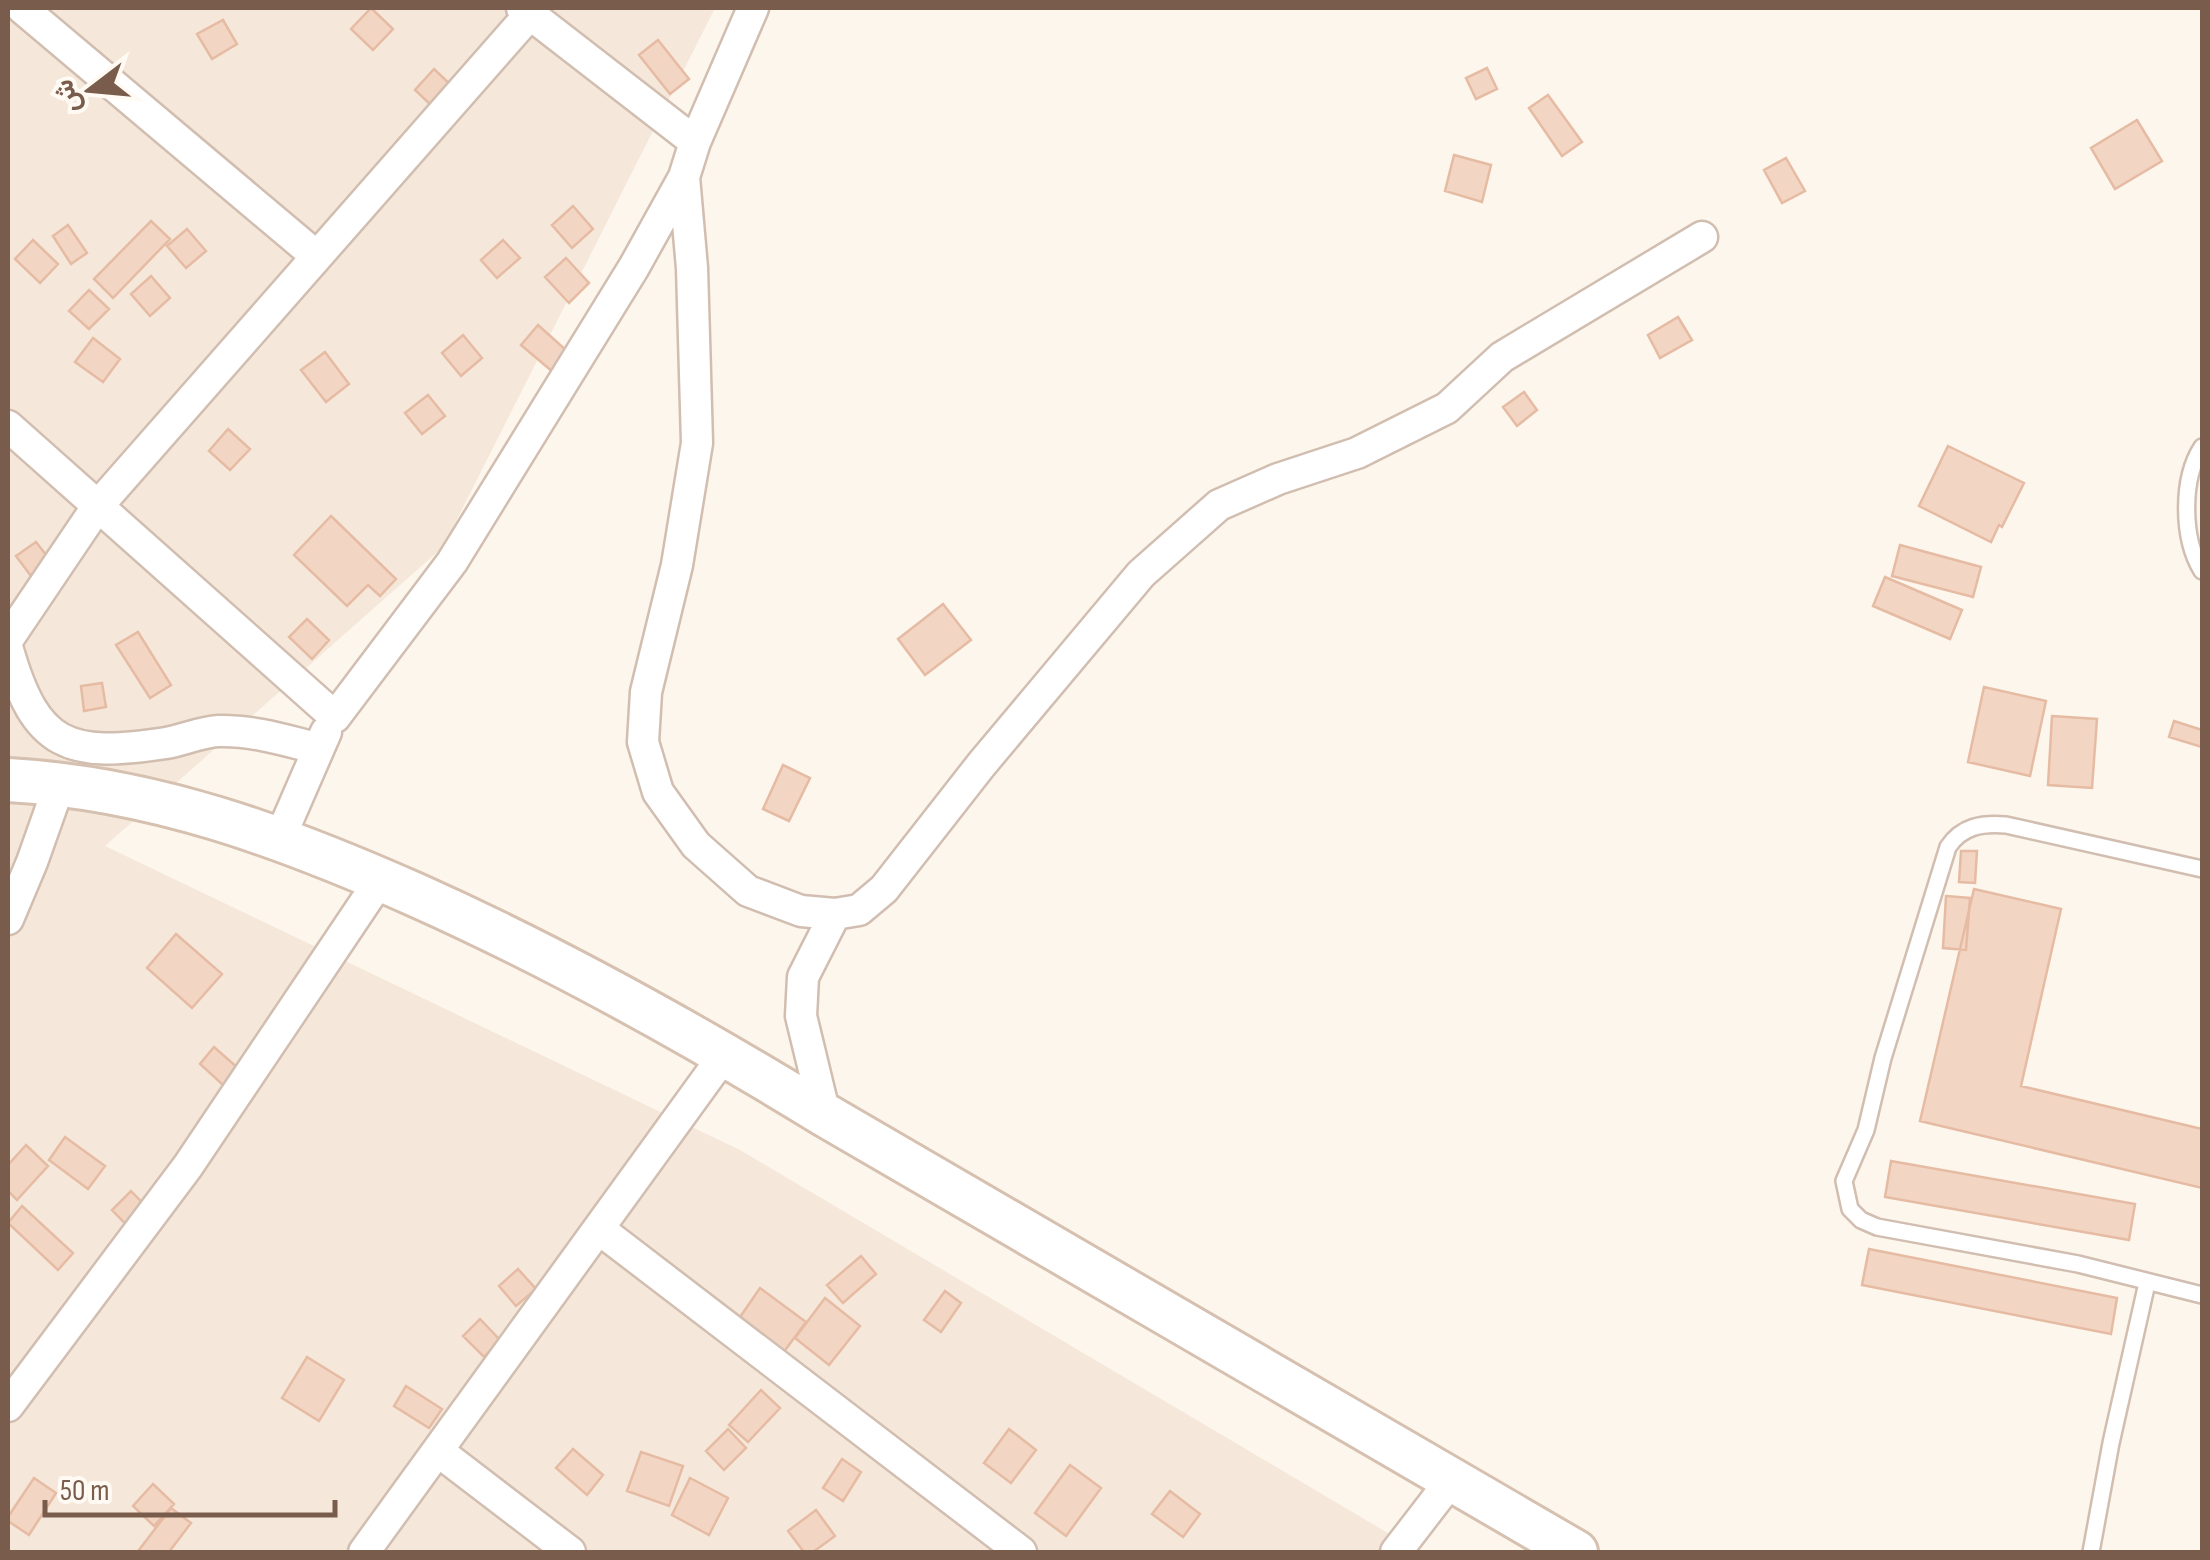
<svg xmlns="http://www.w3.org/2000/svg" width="2210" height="1560" font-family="'Sofia Sans Condensed',Vazirmatn,sans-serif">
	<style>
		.residential { fill: #f5e8da }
		.building { fill: #f3d5c3; stroke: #e6bba3; stroke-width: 2.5 }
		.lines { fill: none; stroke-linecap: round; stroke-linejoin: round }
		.lane-casing { stroke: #d1beb0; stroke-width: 20 }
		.street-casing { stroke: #d1beb0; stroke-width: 35 }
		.secondary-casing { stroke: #d6c0b0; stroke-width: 48 }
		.lane { stroke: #fff; stroke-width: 15 }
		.street { stroke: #fff; stroke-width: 30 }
		.secondary { stroke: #fff; stroke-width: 42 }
	</style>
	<rect width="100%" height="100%" fill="#fdf6ec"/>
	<!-- residential -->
	<path class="residential" d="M8 8H715L443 547 105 846 740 1150 1420 1552H8Z"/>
	<!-- building -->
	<path class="building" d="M371 8 393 29 373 50 351 29Z
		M223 20 237 44 212 59 197 34Z
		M658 40 689 79 670 94 639 55Z
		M1487 68 1497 89 1476 99 1466 78Z
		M434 69 453 87 434 108 415 90Z
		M1548 95 1582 142 1562 156 1529 108Z
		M2137 120 2162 161 2115 189 2091 148Z
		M1454 155 1491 165 1482 202 1445 191Z
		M1786 158 1805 191 1782 203 1764 170Z
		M573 206 593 229 572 248 552 225Z
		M151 221 170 239 113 298 94 279Z
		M68 225 87 253 71 264 53 236Z
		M187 229 206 251 186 268 167 246Z
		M33 240 58 264 40 283 15 259Z
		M503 240 520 258 497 278 481 260Z
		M566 258 589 283 569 303 545 277Z
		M151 276 170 298 150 316 131 294Z
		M89 290 109 309 89 329 69 311Z
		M1678 317 1692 340 1660 358 1648 335Z
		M538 325 576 359 560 378 521 345Z
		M463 335 482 358 461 376 442 353Z
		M93 338 120 359 103 382 75 362Z
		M325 352 349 384 326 402 301 370Z
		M1524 392 1537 410 1517 426 1503 407Z
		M428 395 445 416 422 434 405 413Z
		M228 429 250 449 230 470 209 451Z
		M1948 446 2024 483 2002 527 1999 525 1991 542 1919 506Z
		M331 516 396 579 380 596 368 585 347 606 294 555Z
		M36 542 54 565 34 580 16 556Z
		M1900 545 1981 567 1973 597 1892 576Z
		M1885 577 1962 610 1950 639 1873 606Z
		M943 604 971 640 925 675 898 639Z
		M307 619 329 640 312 659 289 637Z
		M138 632 171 685 150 698 116 645Z
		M102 683 106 707 84 711 81 686Z
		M1984 687 2046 701 2030 776 1968 762Z
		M2052 716 2097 719 2092 788 2048 785Z
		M2174 721 2202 730V747L2169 737Z
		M783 765 810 778 789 821 763 809Z
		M1961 851H1977L1975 883 1959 882Z
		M1974 889 2061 909 2021 1086 2202 1129V1188L1920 1121Z
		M1946 896 1970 898 1966 950 1943 948Z
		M176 934 222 974 192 1008 147 968Z
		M214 1047 238 1068 223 1085 200 1064Z
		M65 1137 105 1166 88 1189 49 1160Z
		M26 1145 48 1166 17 1200 8 1191V1165Z
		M1891 1161 2135 1204 2129 1240 1885 1197Z
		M131 1191 159 1220 140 1239 112 1210Z
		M22 1206 73 1253 58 1270 8 1223Z
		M1869 1249 2117 1298 2111 1334 1862 1285Z
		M861 1256 876 1274 843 1303 827 1285Z
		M518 1269 536 1289 516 1306 499 1286Z
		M760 1288 806 1322 783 1353 738 1320Z
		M945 1291 961 1303 941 1332 924 1320Z
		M825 1298 860 1326 829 1365 795 1338Z
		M480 1319 500 1340 484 1357 463 1336Z
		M307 1357 344 1380 319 1421 282 1398Z
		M406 1386 442 1409 429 1428 394 1406Z
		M761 1390 780 1408 748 1442 729 1425Z
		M728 1429 746 1448 724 1470 706 1451Z
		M1009 1429 1036 1450 1011 1483 984 1463Z
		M573 1449 603 1475 587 1495 556 1468Z
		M641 1452 683 1466 669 1506 627 1491Z
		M842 1459 861 1472 843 1501 823 1488Z
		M1070 1465 1101 1488 1066 1536 1035 1513Z
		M34 1478 56 1493 29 1535 8 1521V1517Z
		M690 1478 728 1498 709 1535 672 1515Z
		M153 1484 174 1504 154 1526 133 1506Z
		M1170 1491 1200 1514 1183 1537 1152 1514Z
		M171 1508 191 1523 169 1552H141L139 1550Z
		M816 1510 835 1536 813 1552H804L788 1531Z"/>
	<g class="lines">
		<!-- lane casing -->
		<g class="lane-casing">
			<path id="lane" d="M2202 447C2181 479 2182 539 2202 571
				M2202 869 2006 825C1982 823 1962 826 1948 847L1883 1058 1866 1130 1844 1181 1850 1209 1861 1220 1877 1227 2078 1264 2202 1295
				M2091 1552 2111 1443 2147 1283"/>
		</g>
		<!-- street casing -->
		<g class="street-casing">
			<path id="street" d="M22 8 315 255
				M522 8 695 142
				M684 177 692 268 697 443 677 565 646 692 643 742 658 792 696 845 748 891 801 911 835 914 859 910 884 889 981 765 1141 574 1219 505 1278 479 1357 453 1447 408 1502 357 1702 237
				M8 426 335 717 452 562 634 267 684 177 695 142 753 8
				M8 639 97 507 530 14
				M8 650C36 747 68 758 166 743 183 740 201 732 218 731 252 730 284 740 316 748
				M279 840 326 732
				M8 919 32 862 60 783
				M825 1115 801 1016 803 977 835 914
				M599 1229 1021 1552
				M8 1406 188 1166 380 880
				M438 1451 570 1552
				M364 1552 725 1054
				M1396 1552 1453 1478"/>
		</g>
		<!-- secondary casing -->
		<g class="secondary-casing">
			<path id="secondary" d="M8 780C153 788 283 836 416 895 557 958 693 1034 825 1115L1576 1552"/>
		</g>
		<!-- lane -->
		<use href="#lane" class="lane"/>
		<!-- street -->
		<use href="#street" class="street"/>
		<!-- secondary -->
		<use href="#secondary" class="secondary"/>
	</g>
	<!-- border -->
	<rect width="2210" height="1560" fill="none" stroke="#7a5c4d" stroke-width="20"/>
	<!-- north arrow -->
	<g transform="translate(90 90) rotate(254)" stroke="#fffaf3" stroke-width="8" paint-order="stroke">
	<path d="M0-8L18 38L0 25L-18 38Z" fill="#7a5c4d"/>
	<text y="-15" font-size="28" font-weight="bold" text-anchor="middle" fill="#7a5c4d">ش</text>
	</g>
	<!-- scale -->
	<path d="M45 1500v15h290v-15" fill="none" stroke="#7a5c4d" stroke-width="5"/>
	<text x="60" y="1500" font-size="30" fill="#7a5c4d" stroke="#fffaf3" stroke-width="8" paint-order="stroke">50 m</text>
</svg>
